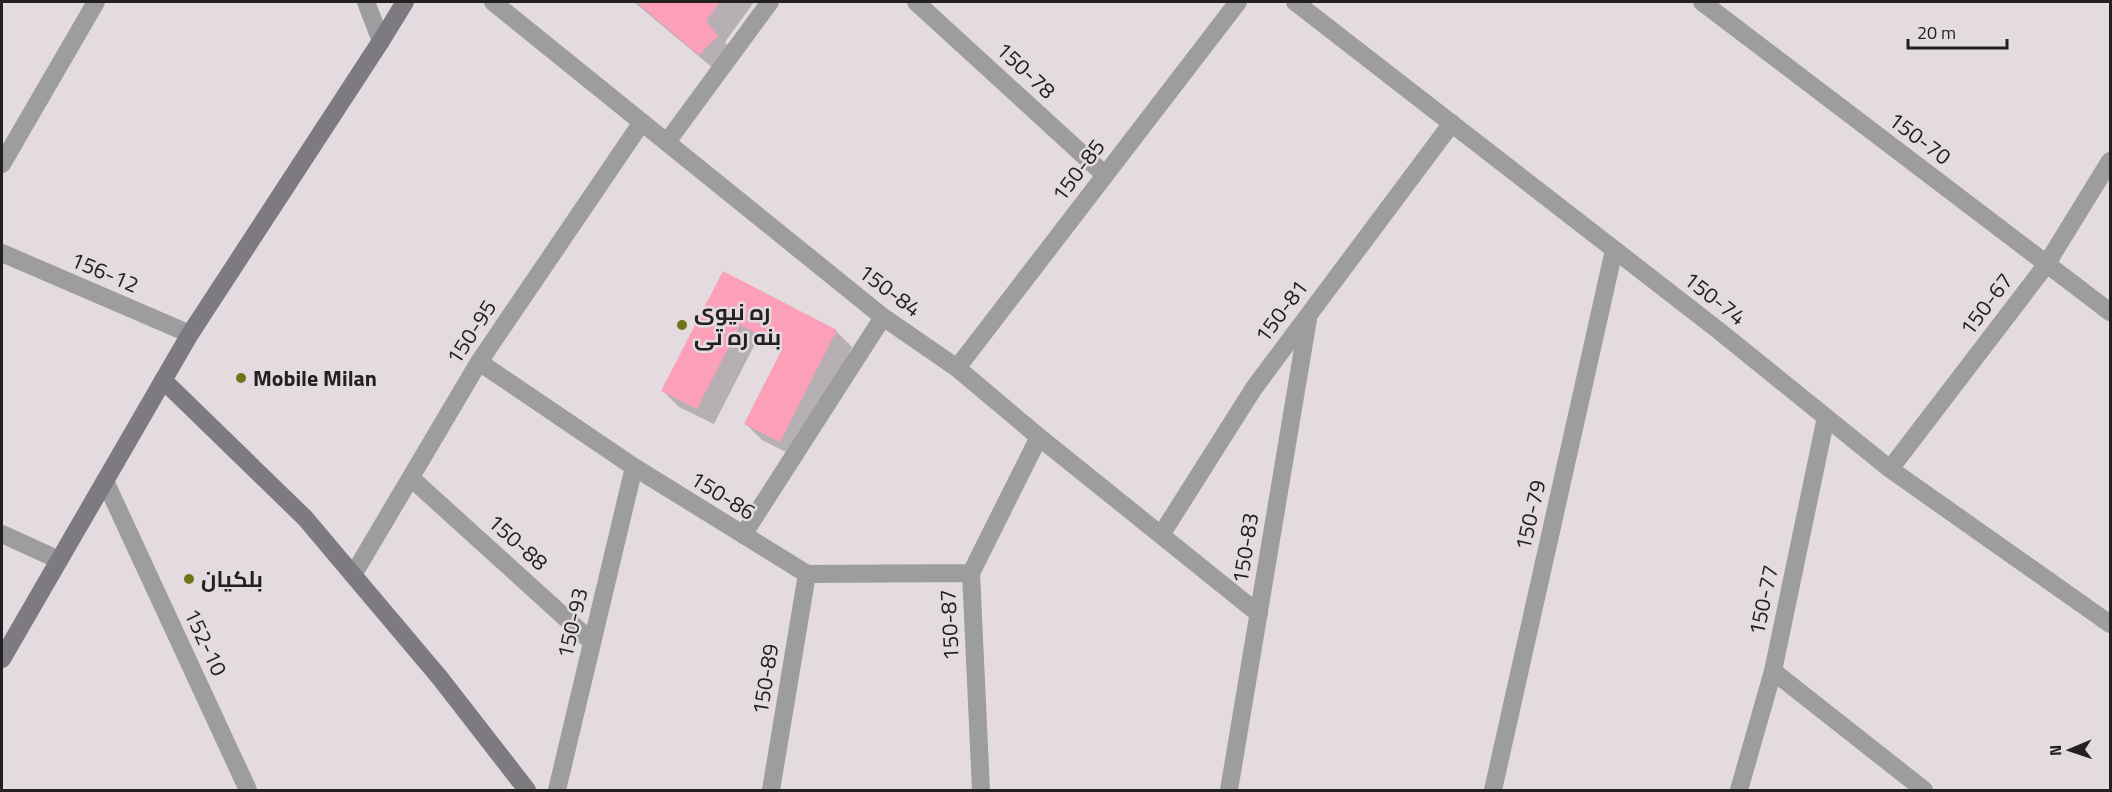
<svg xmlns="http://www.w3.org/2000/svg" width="2112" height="792" font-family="'Titillium Web',Cairo,sans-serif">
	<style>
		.shadow { fill: #0003 }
		.building { fill: #fca0b9 }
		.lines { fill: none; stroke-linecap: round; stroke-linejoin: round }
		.street { stroke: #9d9c9f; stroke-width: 18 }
		.secondary { stroke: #7e7b80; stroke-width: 18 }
		.poi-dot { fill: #707319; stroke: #e4dbe1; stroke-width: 2 }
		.labels { text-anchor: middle; stroke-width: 5; stroke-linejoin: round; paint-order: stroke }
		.street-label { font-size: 22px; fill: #232022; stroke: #e4dbe1 }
		.poi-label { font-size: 22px; font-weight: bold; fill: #232022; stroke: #e4dbe1; text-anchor: start }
	</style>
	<rect width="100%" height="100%" fill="#e4dbe1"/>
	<!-- shadow -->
	<path class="shadow" d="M634 2H754L725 42 737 57 720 74Z
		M723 273 836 331 852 347 796 457 762 440 746 424 782 353 757 340 714 424 679 407 663 391Z"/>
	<!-- building -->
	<path class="building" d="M636 2H720L706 21 718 36 699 55Z
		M723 271 837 330 780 442 744 424 783 347 740 325 697 409 661 391Z"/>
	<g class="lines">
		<!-- street -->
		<path class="street" d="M366 2 381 41
			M493 2 883 317 957 368 1039 437 1259 614
			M916 2 1105 175
			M1295 2 1718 330 1890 469 2110 624
			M1702 2 2110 312
			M667 142 770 2
			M2 164 96 2
			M2 253 190 334
			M479 362 634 467 807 574 971 573
			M957 368 1238 2
			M1890 469 2046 265 2110 161
			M411 478 592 642
			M105 481 248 790
			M2 534 59 560
			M743 535 883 317
			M1161 535 1254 388 1452 123
			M353 575 479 362 642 122
			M1773 671 1924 790
			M557 790 634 467
			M771 790 807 574
			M981 790 971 573 1039 437
			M1229 790 1308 319
			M1493 790 1614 250
			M1739 790 1773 671 1826 417"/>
		<!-- secondary -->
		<path class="secondary" d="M163 380 305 518 440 678 527 790
			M2 659 190 334 381 41 405 2"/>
	</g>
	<!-- markers -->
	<g class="poi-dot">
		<circle cx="682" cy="325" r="6"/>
		<circle cx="241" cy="378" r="6"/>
		<circle cx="189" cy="579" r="6"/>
	</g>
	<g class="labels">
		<!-- street labels -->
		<g class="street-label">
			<text transform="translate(1026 70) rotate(43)" y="8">150-78</text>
			<text transform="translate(1920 138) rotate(37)" y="8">150-70</text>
			<text transform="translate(1078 170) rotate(-53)" y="8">150-85</text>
			<text transform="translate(105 272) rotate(23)" y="8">156-12</text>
			<text transform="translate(890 290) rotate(37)" y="8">150-84</text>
			<text transform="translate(1715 298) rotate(38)" y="8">150-74</text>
			<text transform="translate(1986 304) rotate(-53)" y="8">150-67</text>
			<text transform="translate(1281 311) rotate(-53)" y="8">150-81</text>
			<text transform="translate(471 332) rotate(-57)" y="8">150-95</text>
			<text transform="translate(723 495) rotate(32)" y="8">150-86</text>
			<text transform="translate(1530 515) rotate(-77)" y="8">150-79</text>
			<text transform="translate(518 542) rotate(42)" y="8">150-88</text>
			<text transform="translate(1245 548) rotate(-81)" y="8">150-83</text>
			<text transform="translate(1763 600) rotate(-78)" y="8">150-77</text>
			<text transform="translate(572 623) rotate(-77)" y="8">150-93</text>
			<text transform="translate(949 625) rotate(-93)" y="8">150-87</text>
			<text transform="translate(206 642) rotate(65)" y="8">152-10</text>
			<text transform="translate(765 679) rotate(-81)" y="8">150-89</text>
		</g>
		<!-- poi labels -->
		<g class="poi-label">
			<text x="694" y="320">ره نیوی<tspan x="694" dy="25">بنه ره تی</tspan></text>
			<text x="253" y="386">Mobile Milan</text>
			<text x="201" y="587">بلكيان</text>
		</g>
	</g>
	<!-- border -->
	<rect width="2112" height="792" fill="none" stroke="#232022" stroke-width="6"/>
	<!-- north arrow -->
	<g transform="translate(2070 750) rotate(268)" stroke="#e4dbe1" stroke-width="4.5" paint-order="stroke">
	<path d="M0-4.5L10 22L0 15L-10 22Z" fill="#232022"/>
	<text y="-9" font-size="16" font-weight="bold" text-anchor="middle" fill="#232022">N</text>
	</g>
	<!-- scale -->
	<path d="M1908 39v9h99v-9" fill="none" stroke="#232022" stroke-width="3"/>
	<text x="1917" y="39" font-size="18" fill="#232022" stroke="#e4dbe1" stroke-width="4.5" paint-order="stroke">20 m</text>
</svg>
